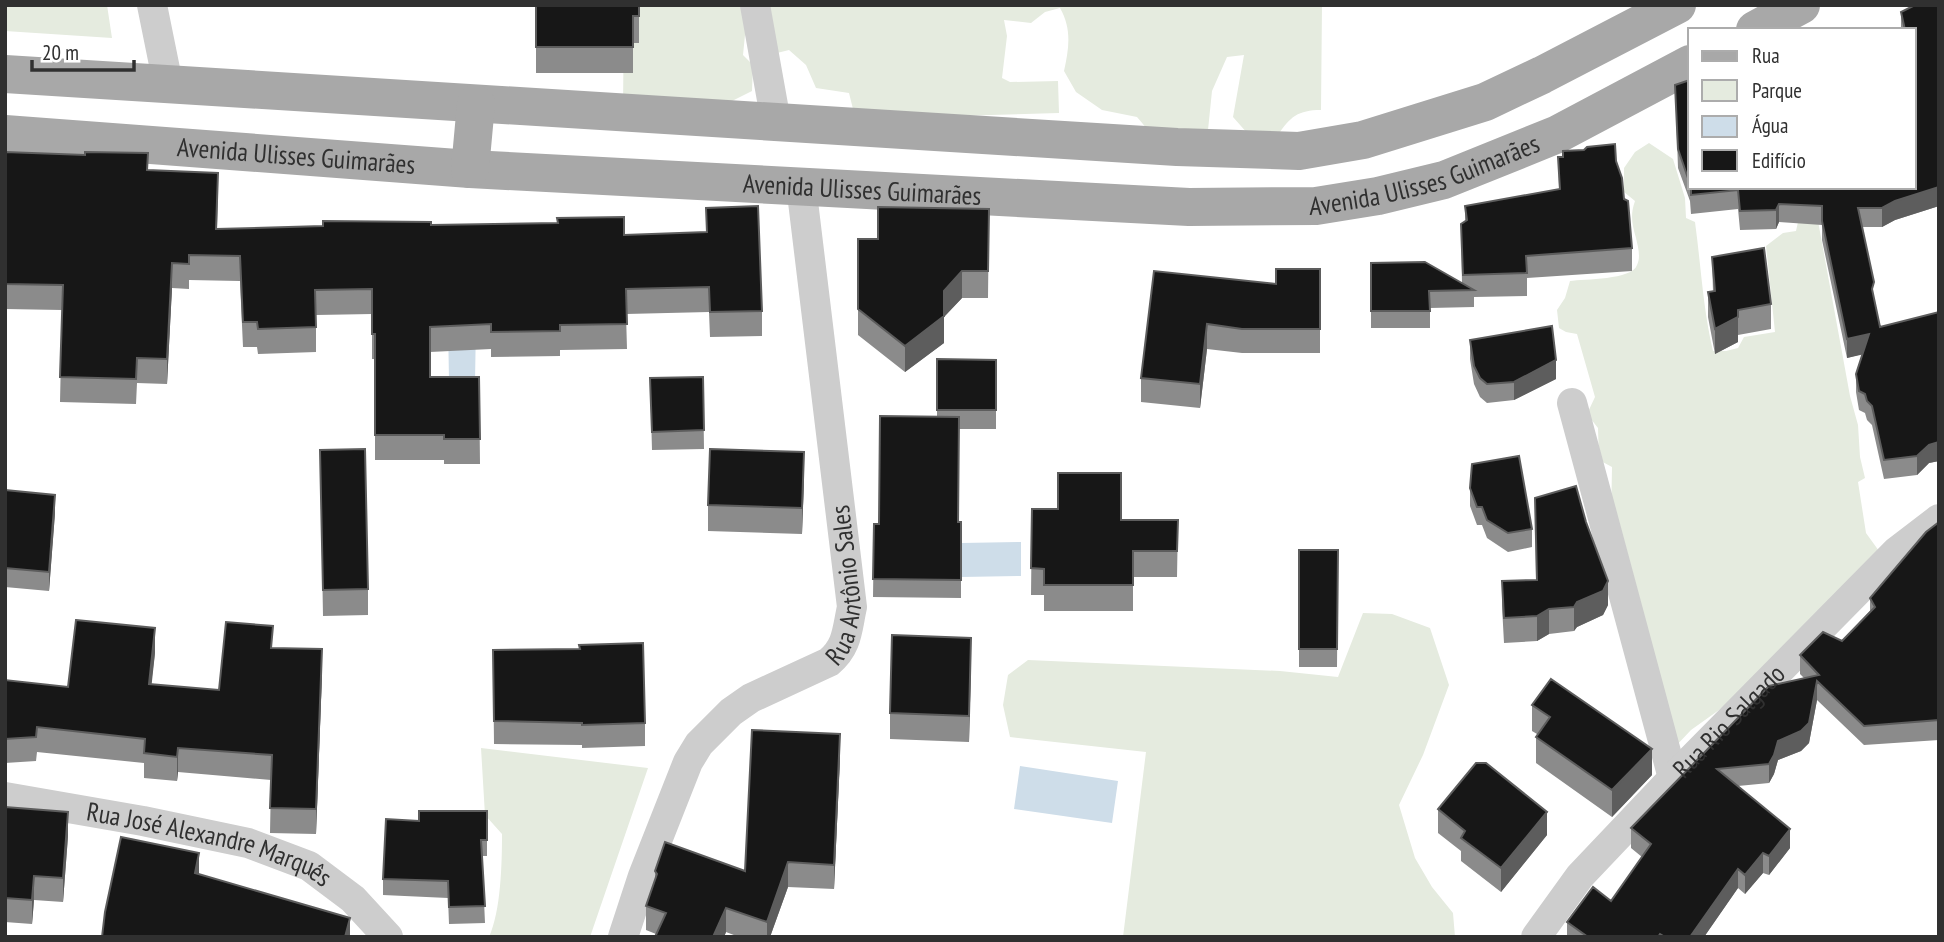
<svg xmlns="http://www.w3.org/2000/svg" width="1944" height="942" font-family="'PT Sans Narrow',sans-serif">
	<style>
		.green { fill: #e5ebdf }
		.water { fill: #cedde9 }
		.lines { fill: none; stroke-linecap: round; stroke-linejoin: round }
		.street { stroke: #cdcdcd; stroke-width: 30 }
		.primary { stroke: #a8a8a8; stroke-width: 38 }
		.wall { fill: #8b8b8b }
		.shaded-wall { fill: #5d5d5d }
		.building { fill: #171717; stroke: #5d5d5d; stroke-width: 2 }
		.labels { text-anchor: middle; stroke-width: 7; stroke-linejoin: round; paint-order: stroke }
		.street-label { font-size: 26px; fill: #303030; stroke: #fff }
	</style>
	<rect width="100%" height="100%" fill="#fff"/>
	<!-- green -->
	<path class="green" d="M5 5H107L112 38 5 31Z
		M624 5H1322L1321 110C1298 110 1290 117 1278 135L1248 134 1233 117 1244 55 1227 57 1212 91 1208 130H1148L1137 117 1102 110 1076 92 1064 71C1069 48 1072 29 1060 8L1045 12 1031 23 1004 20 1007 36 1002 78 1010 82 1058 81 1059 113 880 118 853 109 849 93 816 88 806 65 789 50 777 53 745 35 743 55 753 65 752 91 732 101 623 108Z
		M1649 143 1673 159 1685 198 1686 218 1695 222C1701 266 1703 309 1713 351H1726L1738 348 1744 337 1775 332 1766 246 1783 233 1796 231 1798 222 1818 221 1850 396 1858 425 1860 457 1865 478 1858 482 1866 533 1879 551 1749 684 1719 710 1691 730 1674 748 1611 520 1612 467 1599 460 1598 428 1587 414 1595 397 1577 334 1566 332 1559 328 1557 310 1565 298 1570 281C1584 279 1632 280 1637 265 1641 257 1638 247 1636 238 1632 224 1630 215 1635 201L1624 192V168L1635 152Z
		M1363 613 1392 614 1430 628 1449 685 1423 755 1399 805 1415 858 1432 887 1453 913 1455 937H1123L1146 752 1010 737 1003 705 1008 675 1028 660 1280 671 1338 677Z
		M481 748 648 768 590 937H489C501 911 502 863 502 834L485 815Z"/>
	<!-- water -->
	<path class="water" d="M448 323H476L475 382 449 381Z
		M1021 542V576L961 577V543Z
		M1020 766 1118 781 1112 823 1014 809Z"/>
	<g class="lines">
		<!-- street -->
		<g class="street">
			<path d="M152 5 168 84"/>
			<path d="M755 5 776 122"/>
			<path d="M1572 403 1673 778"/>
			<path id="s1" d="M5 797 143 821 248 843 309 866 353 899 388 937"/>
			<path id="s2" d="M623 937 643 876 688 762 699 744 731 712 751 698 829 662C848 646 847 629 852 607L801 185"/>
			<path id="s3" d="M1536 937 1580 876 1673 778 1896 552 1939 519"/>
		</g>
		<!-- primary -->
		<g class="primary">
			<path d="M1755 30 1801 5"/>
			<path d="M5 74 1177 147 1299 151 1363 140 1485 102 1542 75 1677 5"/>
			<path id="s4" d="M5 134 470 169 1189 207 1316 206 1378 196 1444 180 1558 134 1690 64"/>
			<path d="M470 169 476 104"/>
		</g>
	</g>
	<!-- wall -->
	<path class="wall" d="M536 5H639V43H633V73H536Z
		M1939 5V206L1895 220 1882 227H1862L1874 300 1880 327 1939 312V461L1929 463 1917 475 1884 479 1872 425 1867 420 1865 413 1859 410 1856 392V374L1862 354 1847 358 1822 240V225L1779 222 1776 229 1740 230 1738 209 1691 214 1690 201 1678 168 1675 85 1914 187V30H1901V12Z
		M1563 151 1616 161 1624 199 1632 248V271L1527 278V296L1474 297V307L1430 308V328H1371V263L1462 283 1461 224 1465 221V206L1559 189 1558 157H1563Z
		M5 152 148 170 218 198 217 229 431 225 624 235 706 232V208L762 311V336L710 337 709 312 626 314 627 349 560 350V356L491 357V349L430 352V377H479L480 464H444V460H375V359H372V314L316 315V352L258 354 257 347H243L240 281 189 280V289L172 288 167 384 137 383 136 404 60 402 62 310 5 309Z
		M989 209 988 298H962L944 317V343L905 372 858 335V239H878Z
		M1712 257 1771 304V329L1738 335V342L1715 354 1708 317V292H1713Z
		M1320 269V353H1242L1207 349 1200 408 1141 402V378L1154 271 1276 284Z
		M1470 340 1556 379 1514 400 1487 403 1480 397 1474 384 1470 359Z
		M937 359 996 360V429H959L958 522H961V598L873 597 874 524H879L937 417Z
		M703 377 704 449 652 450 650 378Z
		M320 450 368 589V615L323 616Z
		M804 478 802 534 708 531V505Z
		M1470 488 1532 529V547L1508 552 1487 538 1482 525H1477L1470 506Z
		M5 490 55 513 49 591 5 587Z
		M1535 498 1608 605 1603 615 1577 627 1574 631 1549 634 1537 641 1504 643 1502 606V581L1536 580Z
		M1032 509 1121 520H1178L1177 577H1133V611H1044V595H1031Z
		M1939 522V740L1864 745 1817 700 1809 743 1801 751 1778 760 1774 774 1769 783 1738 786 1790 848 1769 875 1763 873 1745 894 1738 888 1704 937H1567V922L1611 901 1642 857 1631 848V828L1804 678 1800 674V655L1842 641 1870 611V598Z
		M1299 550H1338L1337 667H1299Z
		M273 648 322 673 316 834 270 833 271 780 178 772 177 781 144 778V763L37 752 36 761 5 763V680L68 687 155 653 151 684 219 690Z
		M493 650 645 723V746L582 748V745L494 744Z
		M971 664 969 742 890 739V713Z
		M1532 705 1652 775 1612 817 1536 763V737L1537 734 1532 731Z
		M840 759 834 889 788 887 770 937H739L726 932 724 937H655L656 934 646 930V906L655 880V871H745Z
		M5 807 68 836 63 902 34 900 32 924 5 922Z
		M1438 809 1547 835 1501 892 1461 861V851L1438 833Z
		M487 811V856H482L485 923 449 924 448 898 383 895V879Z"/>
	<!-- shaded-wall -->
	<path class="shaded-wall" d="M1939 187V206L1895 220 1882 227V208L1895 201Z
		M1779 204V222L1776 229V210Z
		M172 263V288L167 384V359Z
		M962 271V298L944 317V343L905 372V346L944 291Z
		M1738 317V342L1715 354V329Z
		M1207 324V349L1200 408V384Z
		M1869 334V353L1847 358V339Z
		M1556 360V379L1514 400V382Z
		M1939 442V461L1929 463 1917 475V456L1929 445Z
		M804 452V478L802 534V508Z
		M55 495V513L49 591V572Z
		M1608 581V605L1603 615 1577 627 1574 631V607L1577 602Z
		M1549 609V634L1537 641V616Z
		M155 628V653L149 709V684Z
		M971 638V664L969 742V716Z
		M322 649V673L316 834V809Z
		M1817 681V700L1809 743 1801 751 1778 760 1774 774 1769 783V764L1778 741Z
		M840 734V759L834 889V865Z
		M178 748V772L177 781V757Z
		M1652 749V775L1612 817V790Z
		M68 812V836L63 902V878Z
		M1547 812V835L1501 892V868Z
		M1790 829V848L1769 875V856Z
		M199 853V875L195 873Z
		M1763 853V873L1745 894V875Z
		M788 862V887L770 937H767V922Z
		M1738 869V888L1704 937H1690Z
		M34 876V900L32 924V900Z
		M726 908V932L724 937H713Z
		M350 918V937H345Z"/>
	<!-- building -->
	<path class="building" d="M536 5H639V16H633V47H536Z
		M1915 5H1939V187L1895 201 1882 208H1858L1874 282 1872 289 1880 327 1939 312V442L1929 445 1917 456 1884 460 1872 406 1867 401 1865 394 1859 391 1856 374 1869 334 1847 339 1822 221V206L1779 204 1776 210 1740 211 1738 190 1691 195V187H1914V30H1905L1901 12Z
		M1690 80V184L1678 149 1675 85Z
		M1615 144 1616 161 1622 178 1624 199 1628 201 1632 248 1526 256 1527 273 1463 275 1461 224 1467 220 1465 206 1560 189 1558 157H1563V151L1584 150 1587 147Z
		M5 152 85 155V152L148 153 147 170 218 173 216 229 323 226V221L431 222V225L558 223 557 218 624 217V235L707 232 706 208 758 206 762 311 710 312 709 287 626 289 627 324 560 325V331L491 332V324L430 327V377H479L480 439H444V435H375V334H372V289L315 290 316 327 258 329 257 322H243L240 256 189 255V264L172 263 167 359 137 358 136 379 60 377 63 285 5 284Z
		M878 207 989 209 988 271H962L944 291V316L905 346 858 309V239H878Z
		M1764 248 1771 304 1738 310V317L1715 329 1708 292 1715 291 1712 257Z
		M1425 262 1474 290 1429 291 1430 311H1371V263Z
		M1276 269H1320V329H1242L1207 324 1200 384 1141 378 1154 271 1276 284Z
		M1552 326 1556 360 1514 382 1487 384 1480 378 1474 366 1470 340Z
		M937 359 996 360V410H937Z
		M703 377 704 430 652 432 650 378Z
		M880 416 959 417 958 522H961V580L873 579 874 524H879Z
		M365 449 368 589 323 590 320 450Z
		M710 449 804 452 802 508 708 505Z
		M1519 456 1532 529 1508 533 1487 520 1482 507H1477L1470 488 1472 464Z
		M1058 473H1121V520H1178L1177 551H1133V585H1044V569L1031 568 1032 509H1058Z
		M1576 486 1586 522 1608 581 1603 591 1577 602 1574 607 1549 609 1537 616 1504 618 1502 581 1537 580 1535 498Z
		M5 490 55 495 49 572 5 568Z
		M1939 522V720L1864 726 1817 681 1809 723 1801 731 1778 741 1774 755 1769 764 1717 769 1790 829 1769 856 1763 853 1745 875 1738 869 1690 937H1665L1660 934 1658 937H1588L1567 922 1593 887 1611 901 1651 844 1631 828 1769 686 1819 675 1800 655 1823 632 1842 641 1875 607 1870 598 1926 532Z
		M1299 550H1338L1337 649H1299Z
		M76 620 155 628 149 684 219 690 226 622 273 626 271 648 322 649 316 809 270 808 272 755 178 748 177 757 144 753 145 739 37 727 36 737 5 739V680L68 687Z
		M892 635 971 638 969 716 890 713Z
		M643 643 645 723 582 725V723L494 721 493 650 580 649 579 645Z
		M1551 679 1652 749 1612 790 1536 737 1550 717 1532 705Z
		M752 730 840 734 834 865 788 862 767 922 726 908 713 937H655L666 913 646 906 657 874 655 871 665 842 745 871Z
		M1476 763H1486L1547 812 1501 868 1461 838 1465 831 1438 809Z
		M5 807 68 812 63 878 34 876 32 900 5 898Z
		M419 811H487V840H481L485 906 449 907 448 881 383 879 386 819 419 821Z
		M121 837 199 853 195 873 350 918 345 937H102L105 912Z"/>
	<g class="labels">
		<!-- street labels -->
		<g class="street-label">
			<text dy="9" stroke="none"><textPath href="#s4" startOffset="292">Avenida Ulisses Guimarães</textPath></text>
			<text dy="9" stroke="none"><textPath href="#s4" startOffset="1426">Avenida Ulisses Guimarães</textPath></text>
			<text dy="9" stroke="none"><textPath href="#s4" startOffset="859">Avenida Ulisses Guimarães</textPath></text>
			<text dy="9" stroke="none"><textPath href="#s2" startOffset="446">Rua Antônio Sales</textPath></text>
			<text dy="9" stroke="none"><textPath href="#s3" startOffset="290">Rua Rio Salgado</textPath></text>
			<text dy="9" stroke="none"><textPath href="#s1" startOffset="210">Rua José Alexandre Marquês</textPath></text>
		</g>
	</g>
	<!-- border -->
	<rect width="1944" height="942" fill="none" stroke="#303030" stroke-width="14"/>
	<!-- legend -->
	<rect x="1688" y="28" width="228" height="161" fill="#ffffff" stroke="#acacac" stroke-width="2"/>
	<rect x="1702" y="51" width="35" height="10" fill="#a8a8a8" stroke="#acacac" stroke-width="2"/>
	<text x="1752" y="63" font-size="21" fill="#303030">Rua</text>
	<rect x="1702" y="80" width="35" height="21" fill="#e5ebdf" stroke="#acacac" stroke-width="2"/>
	<text x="1752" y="98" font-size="21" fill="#303030">Parque</text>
	<rect x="1702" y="116" width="35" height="21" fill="#cedde9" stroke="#acacac" stroke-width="2"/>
	<text x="1752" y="133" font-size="21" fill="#303030">Água</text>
	<rect x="1702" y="150" width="35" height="21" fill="#171717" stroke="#acacac" stroke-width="2"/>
	<text x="1752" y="168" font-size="21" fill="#303030">Edifício</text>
	<!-- scale -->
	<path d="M32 60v10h102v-10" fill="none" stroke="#303030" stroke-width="3.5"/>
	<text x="42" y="60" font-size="21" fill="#303030" stroke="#ffffff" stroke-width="5" paint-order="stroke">20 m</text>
</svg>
